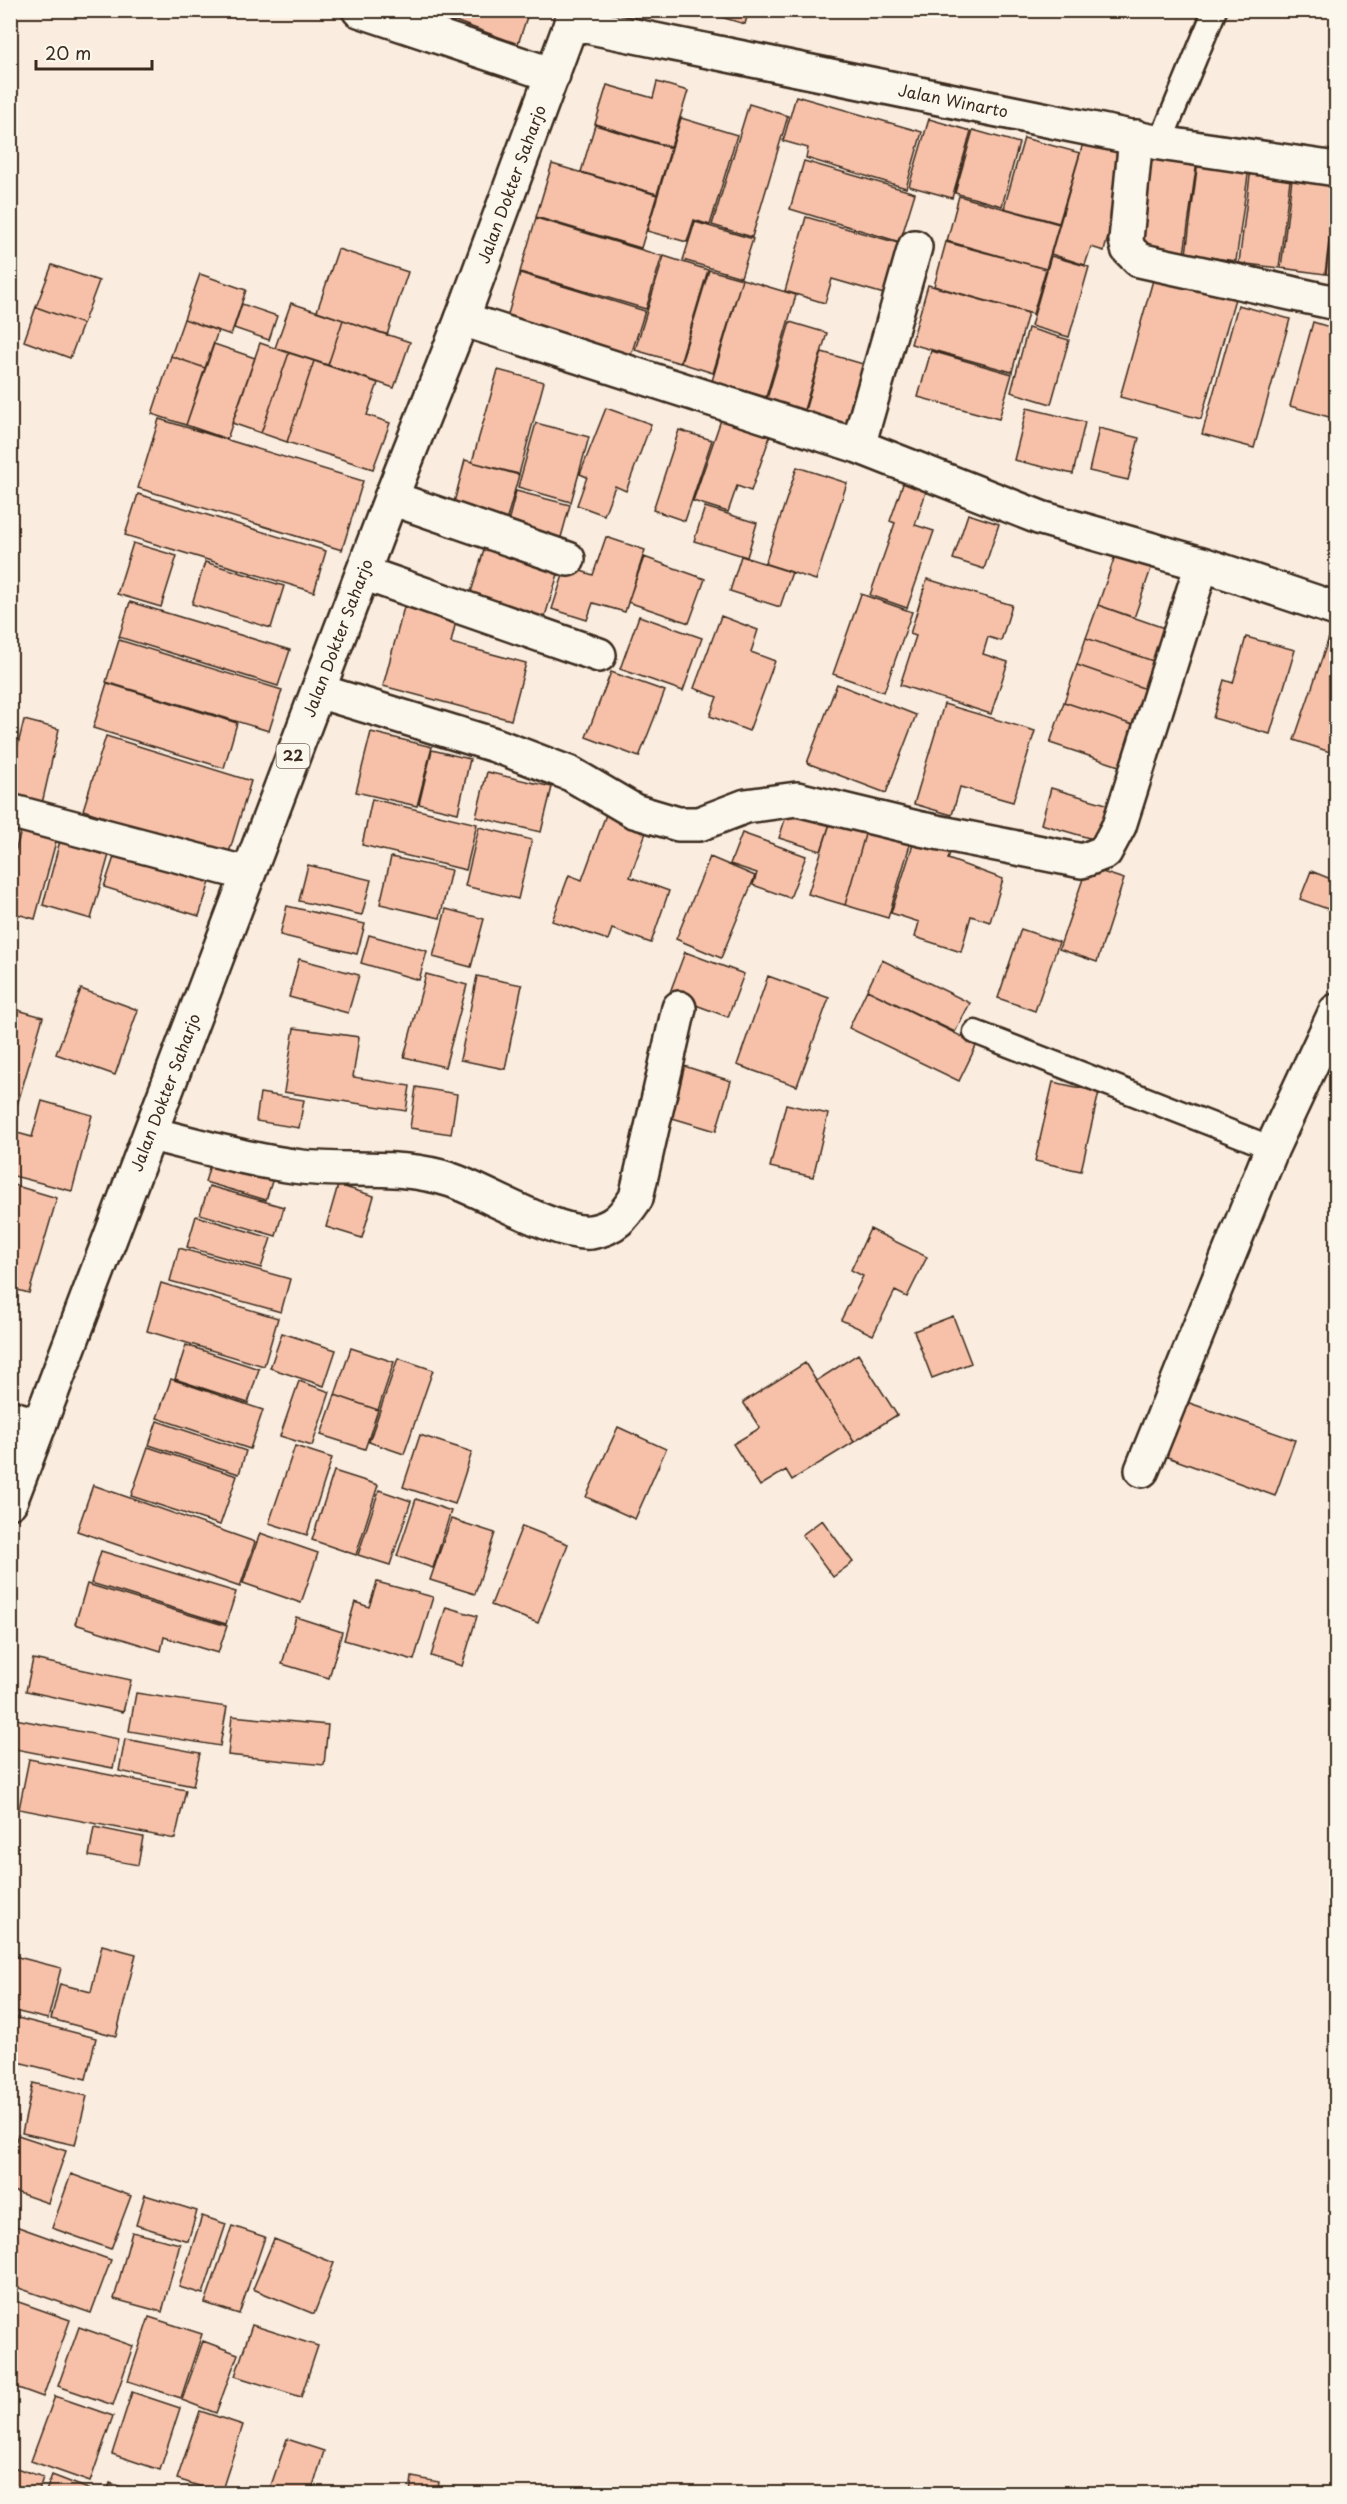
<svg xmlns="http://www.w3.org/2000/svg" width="1347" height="2504" font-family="'Playpen Sans',sans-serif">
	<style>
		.building { fill: #f6c1a8; stroke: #3b2a1e; stroke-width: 1.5 }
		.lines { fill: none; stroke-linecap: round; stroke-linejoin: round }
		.service-casing { stroke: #3b2a1e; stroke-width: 27 }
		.minor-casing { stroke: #3b2a1e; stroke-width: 38 }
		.tertiary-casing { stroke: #3b2a1e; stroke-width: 38 }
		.trunk-casing { stroke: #3b2a1e; stroke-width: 38 }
		.service { stroke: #fbf7ec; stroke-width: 22 }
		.minor { stroke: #fbf7ec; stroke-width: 33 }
		.tertiary { stroke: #fbf7ec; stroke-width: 33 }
		.trunk { stroke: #fbf7ec; stroke-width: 33 }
		.labels { text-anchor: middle; stroke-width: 4.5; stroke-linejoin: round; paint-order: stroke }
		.shield { fill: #fbf7ec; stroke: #75685c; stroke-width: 1.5 }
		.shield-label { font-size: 15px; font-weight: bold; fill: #3b2a1e }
		.street-label { font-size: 16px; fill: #3b2a1e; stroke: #fbf7ec }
	</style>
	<rect width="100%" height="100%" fill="#faecde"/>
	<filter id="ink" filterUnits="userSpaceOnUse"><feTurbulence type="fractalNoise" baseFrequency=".0167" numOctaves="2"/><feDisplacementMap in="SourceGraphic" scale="12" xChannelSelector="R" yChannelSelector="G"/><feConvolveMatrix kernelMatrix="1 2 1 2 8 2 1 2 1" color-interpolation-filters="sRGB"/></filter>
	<g filter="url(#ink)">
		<!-- building -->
		<path class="building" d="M425 10H527L529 11 518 44Z
			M697 10H749L745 24Z
			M657 82 688 91 671 147 595 124 607 85 653 98Z
			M796 96 922 132 906 188 806 158 808 148 783 141Z
			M749 104 788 116 752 237 712 225Z
			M681 118 737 135 710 225 694 220 687 242 647 231Z
			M929 119 971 131 952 198 909 186Z
			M595 125 671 148 657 194 581 172Z
			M973 130 1019 143 1002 206 955 193Z
			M1024 138 1080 153 1059 223 1004 208Z
			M1084 140 1132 154 1104 251 1091 247 1085 265 1051 254Z
			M1149 154 1197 161 1184 254 1136 248Z
			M804 161 915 193 900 242 790 209Z
			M1198 161 1249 168 1236 261 1186 254Z
			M552 164 657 195 641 248 536 217Z
			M1251 168 1291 172 1279 268 1239 263Z
			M1292 179 1336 184 1325 274 1281 268Z
			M1336 193V275L1326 274Z
			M959 196 1059 224 1046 269 947 241Z
			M806 217 898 243 884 294 832 279 825 303 785 291Z
			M536 218 662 256 646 309 520 272Z
			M695 222 753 239 741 277 683 260Z
			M946 242 1046 269 1033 314 934 286Z
			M338 249 408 272 387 335 317 311Z
			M664 256 708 270 680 363 635 350Z
			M1051 256 1089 267 1069 337 1031 326Z
			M52 265 99 281 83 324 36 307Z
			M709 270 742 279 713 373 681 363Z
			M520 273 645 311 630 358 506 321Z
			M1155 273 1236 295 1201 419 1120 397Z
			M200 274 246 290 231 335 184 319Z
			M742 279 796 295 766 397 712 381Z
			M928 285 1028 313 1012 372 911 344Z
			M291 303 343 320 328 365 275 348Z
			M242 304 277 316 269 340 234 328Z
			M1238 305 1290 319 1254 448 1202 434Z
			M36 307 83 324 70 358 24 341Z
			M184 319 218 331 205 368 171 356Z
			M343 320 410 342 394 388 328 365Z
			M790 322 827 333 803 413 766 402Z
			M1313 322 1336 329V419L1290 406Z
			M1028 328 1069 340 1051 404 1011 392Z
			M260 343 289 353 261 433 232 423Z
			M214 344 255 358 227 439 186 425Z
			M931 351 1012 374 999 419 918 397Z
			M822 352 863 364 845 426 804 414Z
			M289 353 314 361 287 442 261 433Z
			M171 356 205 368 186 425 152 414Z
			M314 361 378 383 367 415 390 423 373 469 287 442Z
			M498 370 544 382 519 474 472 462Z
			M606 408 651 424 626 491 615 486 604 515 577 505 587 477 580 474Z
			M1027 408 1085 422 1073 474 1014 460Z
			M724 411 773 428 751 491 737 486 728 512 693 501Z
			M159 419 363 481 342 550 138 488Z
			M536 423 589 437 571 502 518 487Z
			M1099 428 1139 438 1128 480 1089 471Z
			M679 430 712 440 685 521 653 510Z
			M465 460 519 475 504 529 451 514Z
			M797 467 847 483 816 580 765 564Z
			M904 481 927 489 915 525 934 531 907 608 870 595 895 523 890 521Z
			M516 491 570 505 558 548 505 534Z
			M138 494 326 551 314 592 125 535Z
			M705 507 757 523 747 557 694 541Z
			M968 514 999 524 984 569 953 559Z
			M606 537 645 550 625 612 593 603 587 620 552 609 566 566 593 575Z
			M133 543 177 556 161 607 117 594Z
			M485 547 559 571 541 629 467 605Z
			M1117 550 1153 563 1134 618 1098 605Z
			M741 556 792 572 780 607 730 591Z
			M644 557 705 579 689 623 628 602Z
			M205 562 284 586 271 628 192 604Z
			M927 579 1012 605 1001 641 988 637 983 654 1008 662 991 714 900 685 916 636 910 634Z
			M861 594 912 612 884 692 833 674Z
			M130 602 290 650 278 686 119 637Z
			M1098 605 1167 629 1156 662 1086 638Z
			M404 607 456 621 451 643 526 663 511 720 383 686Z
			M639 616 702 638 683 691 620 669Z
			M721 616 758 630 751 652 775 661 749 731 710 716 717 697 694 688Z
			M1333 626 1336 627V754L1294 740Z
			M1246 637 1295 650 1270 734 1213 718 1224 680 1233 683Z
			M1086 638 1156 662 1146 689 1077 665Z
			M119 640 282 690 269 731 106 682Z
			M1077 665 1146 689 1133 725 1064 702Z
			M611 672 665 691 639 757 586 737Z
			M107 683 237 723 224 768 93 728Z
			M837 684 916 715 886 793 807 763Z
			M1064 702 1133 725 1119 766 1050 743Z
			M944 704 1035 731 1013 802 960 787 952 815 914 804Z
			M24 720 59 729 41 808 10 801V777Z
			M371 732 432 747 417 806 356 792Z
			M106 736 251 781 225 866 104 829 108 818 83 810Z
			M432 750 470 759 458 813 419 804Z
			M487 772 552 787 541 832 476 817Z
			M1051 788 1113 806 1103 842 1041 824Z
			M372 799 477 824 466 870 362 845Z
			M791 801 833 814 821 851 779 838Z
			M608 809 649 824 630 877 669 891 651 943 612 929 608 940 552 921 569 875 582 880Z
			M833 814 868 824 845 905 808 894Z
			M868 824 912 838 888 918 845 905Z
			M479 827 532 840 518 899 465 886Z
			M22 828 57 838 35 919 10 912V869Z
			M742 833 806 856 790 898 753 885 757 873 730 864Z
			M916 835 952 846 948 859 1003 879 990 922 971 916 961 952 915 937 919 922 891 913Z
			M61 837 110 851 91 919 43 905Z
			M116 851 211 879 199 916 104 887Z
			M391 857 451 870 440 918 380 904Z
			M710 857 755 876 721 958 676 939Z
			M308 865 371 880 362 915 299 901Z
			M1087 867 1124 879 1097 962 1059 949Z
			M1311 871 1336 881V912L1300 899Z
			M287 906 365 924 357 954 280 935Z
			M446 909 484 919 471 967 433 957Z
			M1021 929 1059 942 1035 1011 998 998Z
			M369 935 427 951 419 980 361 963Z
			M685 952 744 974 728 1017 669 995Z
			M299 959 359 975 348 1013 289 997Z
			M882 960 970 1003 955 1032 867 990Z
			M426 974 467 985 445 1067 404 1057Z
			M477 976 522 985 505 1069 460 1060Z
			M768 976 829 998 797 1086 737 1065Z
			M81 989 138 1010 115 1075 56 1054Z
			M867 990 977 1044 959 1081 849 1028Z
			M10 1008 43 1017 16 1109 10 1107Z
			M294 1028 359 1037 353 1077 410 1086 406 1111 284 1092Z
			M684 1066 731 1081 716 1131 669 1117Z
			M1053 1082 1099 1092 1081 1171 1035 1161Z
			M416 1087 457 1094 451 1134 410 1128Z
			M260 1093 304 1100 299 1128 256 1121Z
			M42 1101 92 1115 72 1191 10 1175V1131L32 1137Z
			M786 1104 828 1114 813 1177 770 1167Z
			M214 1151 276 1169 266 1200 205 1182Z
			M10 1184 57 1198 29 1293 10 1288Z
			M338 1185 374 1196 362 1238 326 1227Z
			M209 1186 284 1207 276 1236 200 1214Z
			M196 1216 271 1238 261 1268 187 1247Z
			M870 1229 927 1257 907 1297 895 1291 873 1335 841 1320 863 1276 851 1270Z
			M179 1248 290 1279 281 1312 170 1281Z
			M161 1283 278 1318 264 1366 147 1331Z
			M953 1316 971 1363 932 1378 914 1331Z
			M282 1333 336 1350 324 1386 270 1368Z
			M186 1345 259 1369 248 1403 175 1379Z
			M351 1348 394 1362 378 1410 335 1395Z
			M858 1354 897 1415 854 1442 816 1381Z
			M398 1358 433 1370 404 1454 369 1442Z
			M805 1363 854 1442 792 1480 786 1470 760 1486 733 1444 760 1428 743 1402Z
			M171 1379 263 1410 250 1449 157 1418Z
			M299 1381 330 1392 312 1446 280 1436Z
			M335 1395 378 1410 365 1449 321 1435Z
			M1181 1400 1295 1440 1275 1496 1162 1455Z
			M157 1421 246 1451 239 1474 149 1445Z
			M618 1427 666 1449 635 1519 586 1497Z
			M420 1435 472 1452 455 1504 403 1487Z
			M295 1446 332 1458 307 1535 269 1523Z
			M148 1447 237 1476 220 1525 131 1496Z
			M334 1471 378 1485 356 1555 312 1540Z
			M93 1485 255 1542 240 1587 77 1531Z
			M379 1490 411 1501 390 1565 358 1555Z
			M416 1499 451 1511 433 1568 397 1556Z
			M451 1519 495 1533 475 1594 430 1580Z
			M822 1520 853 1562 833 1577 802 1535Z
			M522 1526 568 1544 538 1623 491 1605Z
			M260 1533 318 1553 301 1603 243 1583Z
			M101 1551 236 1592 226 1624 91 1583Z
			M377 1582 433 1597 414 1660 344 1640 355 1602 369 1607Z
			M87 1584 227 1626 218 1653 164 1637 161 1651 75 1624Z
			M446 1607 477 1616 462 1666 431 1656Z
			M296 1617 342 1632 329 1678 282 1664Z
			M33 1659 131 1680 123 1712 26 1691Z
			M136 1693 227 1707 220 1746 129 1731Z
			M232 1716 328 1725 324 1765 228 1755Z
			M10 1718 119 1739 113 1768 10 1748Z
			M125 1739 200 1753 193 1786 119 1771Z
			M29 1759 186 1790 175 1839 19 1809Z
			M94 1827 143 1837 138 1865 89 1856Z
			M10 1845 15 1846 10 1862Z
			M102 1945 136 1954 116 2036 51 2019 60 1984 91 1992Z
			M10 1955 61 1968 48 2019 10 2010Z
			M14 2017 96 2038 86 2079 10 2060V2032Z
			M33 2083 87 2096 75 2145 22 2133Z
			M18 2135 66 2151 48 2203 10 2190V2156Z
			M71 2174 131 2196 111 2249 52 2228Z
			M145 2195 197 2211 188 2241 136 2225Z
			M202 2216 226 2224 203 2294 179 2287Z
			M10 2224 111 2260 91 2313 10 2285Z
			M232 2226 265 2237 239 2314 205 2303Z
			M132 2232 180 2244 162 2312 114 2299Z
			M274 2239 334 2263 314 2314 253 2289Z
			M10 2299 70 2320 43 2397 10 2385Z
			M149 2317 202 2334 181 2398 128 2381Z
			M252 2325 318 2346 301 2397 235 2376Z
			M79 2327 133 2346 113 2405 58 2386Z
			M203 2341 238 2354 216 2413 182 2400Z
			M132 2392 180 2408 160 2470 112 2454Z
			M55 2396 113 2416 90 2482 31 2461Z
			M200 2411 243 2425 221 2493 177 2479Z
			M287 2439 324 2451 311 2494H268Z
			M10 2466 43 2477 38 2494H10Z
			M52 2475 91 2490 90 2494H45Z
			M412 2477 439 2482 437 2494H410Z
			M110 2483 142 2494H107Z"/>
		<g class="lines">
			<!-- service casing -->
			<g class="service-casing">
				<path id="service" d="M1160 143 1215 10
					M975 1032 1272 1148"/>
			</g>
			<!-- minor casing -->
			<g class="minor-casing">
				<path id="minor" d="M359 10 553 75
					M1136 137 1126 240 1128 249 1139 260 1336 303
					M462 319 858 446 1041 518 1202 564 1336 609
					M858 446 915 247
					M391 498 568 559
					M363 573 599 655
					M318 691 495 745 571 774 634 811 678 824H699L746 806 797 799 921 829 1082 861 1105 852 1119 826 1202 564
					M10 811 248 874
					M151 1134C201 1146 251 1161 302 1167 351 1172 404 1164 451 1180 486 1192 558 1236 591 1232 615 1228 624 1216 636 1198L679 1008
					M10 1417 39 1426
					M1142 1470 1272 1148 1336 1011"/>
			</g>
			<!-- tertiary casing -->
			<g class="tertiary-casing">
				<g id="tertiary">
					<path id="s1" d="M571 23 1160 143 1336 169"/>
				</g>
			</g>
			<!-- trunk casing -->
			<g class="trunk-casing">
				<g id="trunk">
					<path id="s2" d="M10 1502 391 498 462 319 576 10"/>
				</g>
			</g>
			<!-- service -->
			<use href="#service" class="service"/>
			<!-- minor -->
			<use href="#minor" class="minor"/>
			<!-- tertiary -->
			<use href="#tertiary" class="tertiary"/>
			<!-- trunk -->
			<use href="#trunk" class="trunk"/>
		</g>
	</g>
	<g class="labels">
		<!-- shield labels -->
		<rect class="shield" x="276.5" y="744" width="33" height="24" rx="4.5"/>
		<g class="shield-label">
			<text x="293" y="761">22</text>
		</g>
		<!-- street labels -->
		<g class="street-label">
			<text dy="6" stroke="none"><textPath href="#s1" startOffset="390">Jalan Winarto</textPath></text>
			<text dy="6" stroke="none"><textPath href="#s2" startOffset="1410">Jalan Dokter Saharjo</textPath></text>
			<text dy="6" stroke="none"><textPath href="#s2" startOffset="924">Jalan Dokter Saharjo</textPath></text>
			<text dy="6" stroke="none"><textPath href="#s2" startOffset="438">Jalan Dokter Saharjo</textPath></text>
		</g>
	</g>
	<!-- margin -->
	<rect width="1347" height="2504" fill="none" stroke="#fbf7ec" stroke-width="36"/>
	<rect x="18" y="18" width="1311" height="2468" fill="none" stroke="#3b2a1e" stroke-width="2" filter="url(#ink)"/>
	<!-- scale -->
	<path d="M36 60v9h116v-9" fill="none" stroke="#3b2a1e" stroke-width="3"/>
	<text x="45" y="60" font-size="18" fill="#3b2a1e" stroke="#fbf7ec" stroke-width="4.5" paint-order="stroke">20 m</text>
</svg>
